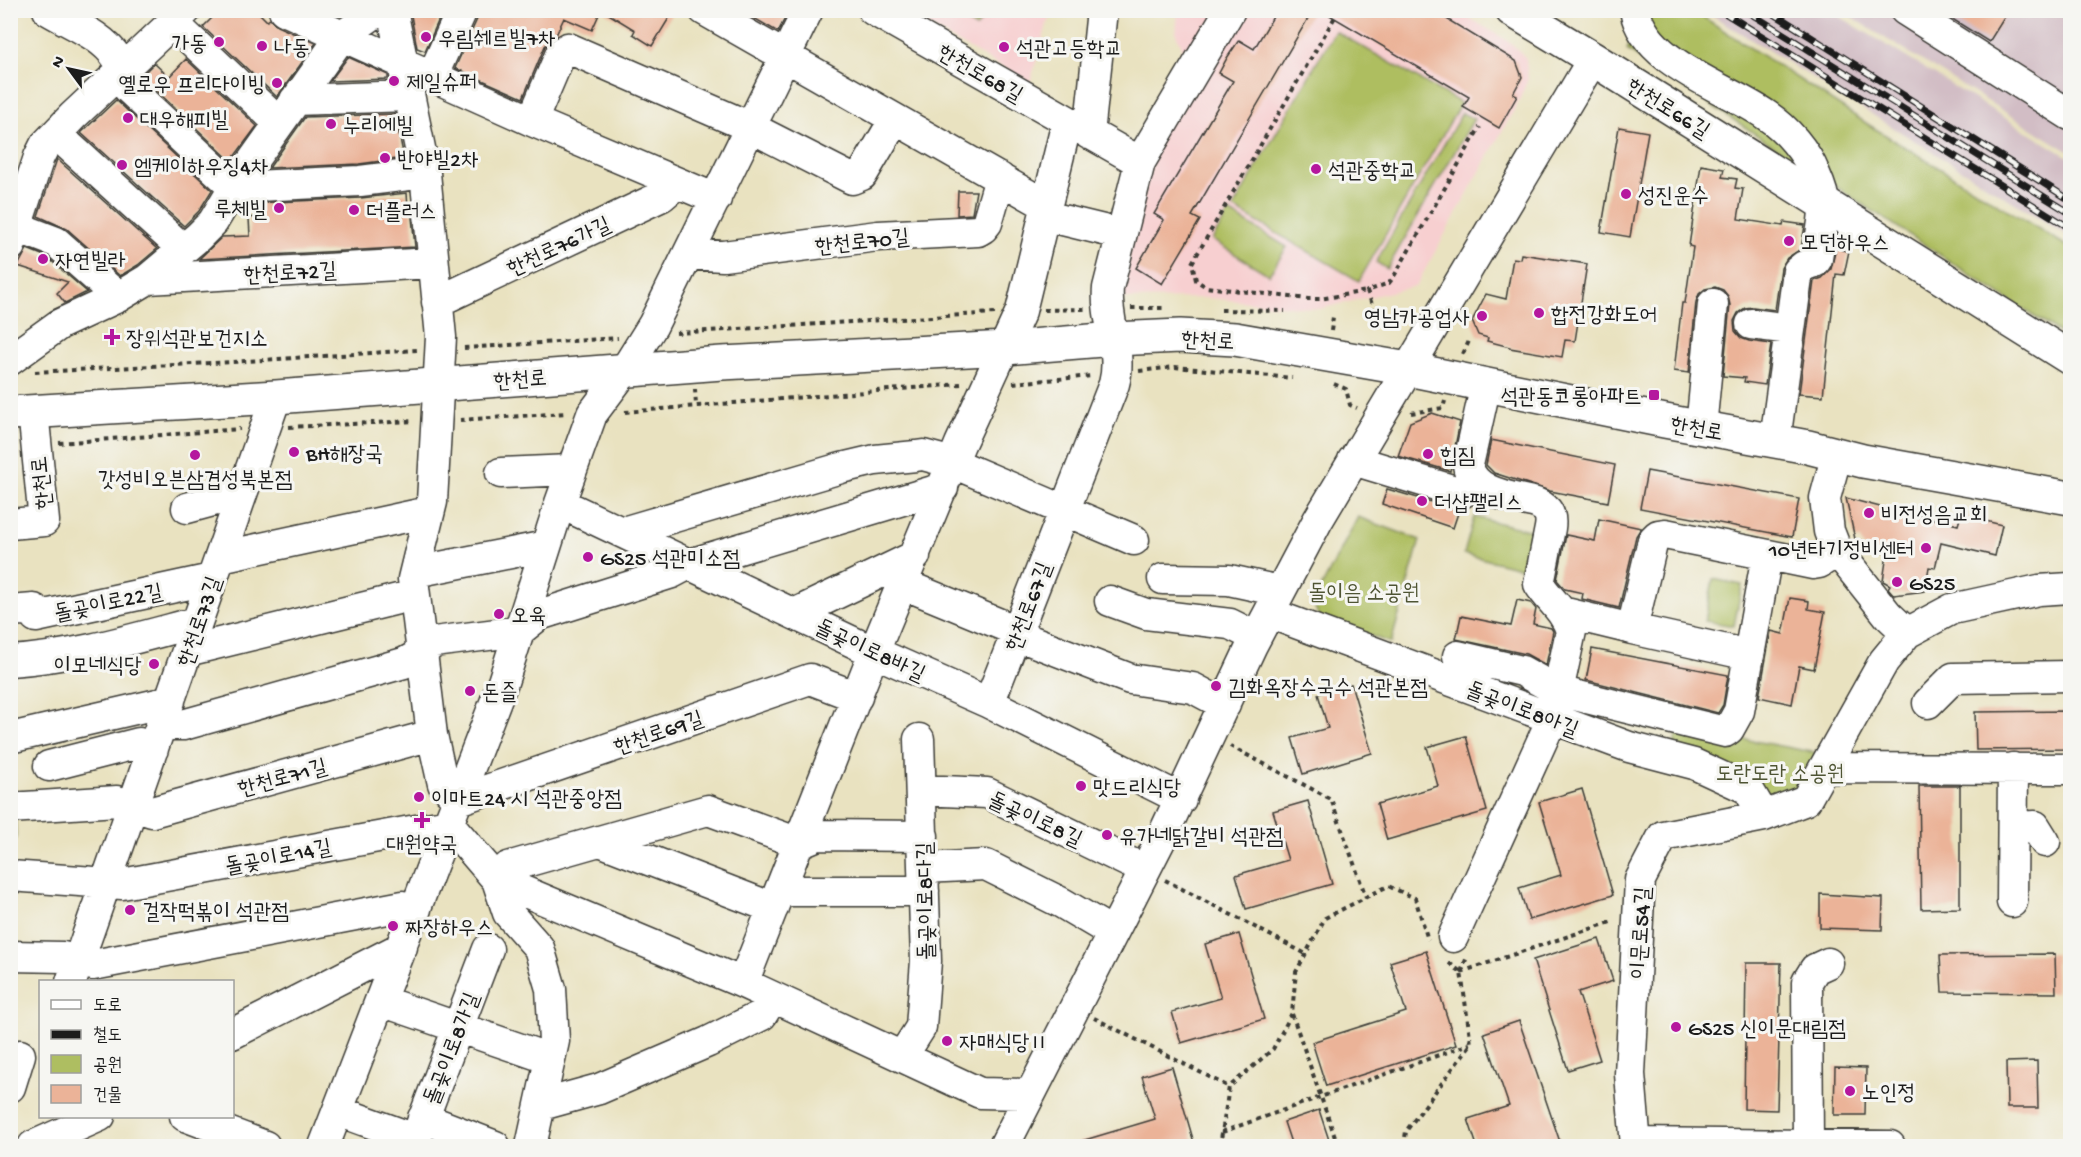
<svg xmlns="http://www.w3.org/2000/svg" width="2081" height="1157" font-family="'Gochi Hand','Poor Story',sans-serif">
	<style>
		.built { fill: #f7cfd0 }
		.industrial { fill: #d2bdc5 }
		.green { fill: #aebe61; stroke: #656d3e; stroke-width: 1.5 }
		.building { fill: #ebb398 }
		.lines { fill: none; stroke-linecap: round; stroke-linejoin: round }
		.minor-casing { stroke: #3b3a35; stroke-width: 33 }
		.major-casing { stroke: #3b3a35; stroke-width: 36 }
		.path { stroke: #3b3a35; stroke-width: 4; stroke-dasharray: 4.5 4.5; stroke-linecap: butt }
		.minor { stroke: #fff; stroke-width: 30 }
		.major { stroke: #fff; stroke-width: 33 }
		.rail-casing { stroke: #1c1c1c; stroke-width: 7 }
		.rail { stroke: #f6f6f2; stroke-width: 4.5; stroke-dasharray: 14; stroke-linecap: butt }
		.poi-dot { fill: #b5179e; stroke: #f6f6f2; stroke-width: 2 }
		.labels { text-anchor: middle; stroke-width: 6; stroke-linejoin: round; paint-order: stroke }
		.poi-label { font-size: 22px; fill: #1c1c1c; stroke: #f6f6f2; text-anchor: start }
		.street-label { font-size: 22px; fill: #1c1c1c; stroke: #f6f6f2 }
		.park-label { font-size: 22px; fill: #4f5534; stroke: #f6f6f2 }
	</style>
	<rect width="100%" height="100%" fill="#f6f6f2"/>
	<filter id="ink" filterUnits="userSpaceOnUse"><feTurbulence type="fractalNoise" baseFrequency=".0167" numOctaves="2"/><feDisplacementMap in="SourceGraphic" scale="12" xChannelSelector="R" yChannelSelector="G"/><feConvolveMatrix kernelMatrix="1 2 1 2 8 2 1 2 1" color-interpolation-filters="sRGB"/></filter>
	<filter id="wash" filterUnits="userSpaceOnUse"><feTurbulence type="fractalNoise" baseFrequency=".008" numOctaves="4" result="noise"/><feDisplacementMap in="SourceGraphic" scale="24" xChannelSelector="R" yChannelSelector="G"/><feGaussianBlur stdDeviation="1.35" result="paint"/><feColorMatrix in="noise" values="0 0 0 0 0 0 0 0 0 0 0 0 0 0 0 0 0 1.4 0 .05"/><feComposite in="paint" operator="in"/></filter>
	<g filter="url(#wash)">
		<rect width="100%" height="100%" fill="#e9e2c0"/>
		<!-- built -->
		<path class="built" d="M902 11H1051L1030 83Z
			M1178 11H1458L1511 43 1526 58 1528 79 1518 103 1416 286 1319 309 1207 298 1120 299 1133 235 1182 47 1176 34Z"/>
		<!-- industrial -->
		<path class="industrial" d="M1705 11H1831L2070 158V237Z
			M1841 11H2070V152Z"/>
		<!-- green -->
		<path class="green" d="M988 11 976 28 948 11 988 10Z
			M1643 11H1694L1869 125 2070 248V340L1627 50Z
			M1335 31 1461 103 1359 281 1233 208Z
			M1462 113 1474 119 1387 269 1376 262Z
			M1229 212 1287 247 1269 275 1212 240Z
			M1358 517 1420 540 1391 643 1319 618 1313 603Z
			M1474 517 1533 531 1524 569 1464 554Z
			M1713 579 1742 585 1734 626 1705 621Z
			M1678 727 1818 753 1798 792 1768 803 1674 746Z
			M12 743 16 838H11L10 744Z"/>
		<g id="blocks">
			<!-- building -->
			<path class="building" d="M220 10H256L267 21 270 19 277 26 295 34 301 40 304 38 316 43 277 97 203 27Z
				M410 10H443L425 51 417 48Z
				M479 10H601L592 30 564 18 556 35 545 46 523 98 455 68 478 17Z
				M602 10H674L652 46 633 34 635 30Z
				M740 10H780L787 14 778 32Z
				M1277 10H1313L1192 216 1200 220 1162 284 1136 268 1164 220 1154 214 1233 81 1219 73 1227 58 1239 40 1254 49Z
				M1321 10H1432L1516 61 1522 77 1513 94 1517 96 1499 128 1463 107 1469 97Z
				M1938 10H2009L1989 42Z
				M348 57 388 75V79L330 81Z
				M186 59 257 126 231 161 141 76 154 63 169 77Z
				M116 100 212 190 199 211 184 226 81 133Z
				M395 114 404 158 359 164 269 168 305 117Z
				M1619 127 1648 132 1630 237 1601 232Z
				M57 159 157 249 138 265 120 276 67 229 38 216Z
				M1701 165 1724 169 1722 177 1737 179 1735 188 1743 189 1738 219 1783 226 1784 222 1805 225 1801 249 1787 258 1781 268 1775 310 1753 307 1745 308 1738 313 1734 321 1735 331 1741 338 1749 341 1771 344 1765 385 1744 382 1745 378 1723 376 1730 305 1728 296 1723 290 1715 287 1705 289 1699 294 1696 302 1689 373 1674 371 1682 303H1685L1693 247 1689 246Z
				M958 191H976L972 214 957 215Z
				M407 193 408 208H411L415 247 199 259 222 237 250 236 249 218 256 217 255 203 361 198Z
				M1838 240 1844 241 1842 250 1849 251 1844 275 1836 274 1823 396 1799 394 1814 281 1822 278 1831 269Z
				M27 249 47 257 87 292 65 303 57 293 68 282 18 266Z
				M1521 254 1587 264 1575 341 1565 340 1562 357 1510 348V347L1487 341 1488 338 1478 335 1472 321 1486 294 1506 299 1513 258 1520 259Z
				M1432 413 1460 422 1450 471 1398 456 1410 422Z
				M1491 440 1615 465 1608 502 1550 491 1494 473 1486 465Z
				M1647 471 1799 499 1792 537 1640 508Z
				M1387 489 1459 510 1453 528 1382 504Z
				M1846 498 1918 517V515L1958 525 1961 515 2002 525 1995 556 1941 543 1935 568 1929 567 1925 591 1894 595 1888 588 1890 585 1883 581 1887 554 1863 547 1860 540 1855 539Z
				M1599 519 1641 528 1636 536 1619 608 1582 599 1583 593 1565 589 1557 580 1566 535 1595 541Z
				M1790 598 1809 601 1808 609 1825 612 1814 669 1799 666 1792 704 1759 697 1771 631 1783 634Z
				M1517 600 1531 603 1536 609 1533 624 1551 628 1553 631 1546 665 1526 654 1456 639 1461 616 1511 626Z
				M1592 649 1728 675 1723 705 1718 713 1586 680Z
				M1351 684 1372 753 1303 774 1292 738 1328 728 1318 694Z
				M2070 711V749L1976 750 1975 712Z
				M1466 736 1487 811 1387 840 1377 804 1438 786 1427 747Z
				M1919 786H1960V908L1921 909Z
				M1582 789 1613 895 1529 920 1519 888 1561 875 1539 802Z
				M1308 801 1332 884 1246 909 1236 875 1288 860 1273 811Z
				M1820 894 1883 898 1882 930 1820 928Z
				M1239 934 1264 1019 1181 1043 1172 1012 1221 998 1205 944Z
				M1599 939 1613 981 1578 992 1600 1060 1568 1070 1533 960Z
				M1426 951 1456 1045 1326 1086 1312 1042 1406 1012 1390 962Z
				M2055 954 2056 993 1942 992 1940 955Z
				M1746 963H1781L1777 1110 1744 1109Z
				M1519 1021 1560 1142 1546 1146H1477L1468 1119 1509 1106 1484 1033Z
				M2037 1061 2038 1108H2007L2006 1062Z
				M1172 1067 1195 1146H1079L1078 1142 1155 1119 1142 1076Z
				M1835 1067 1866 1068 1865 1115H1834Z
				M1319 1110 1331 1146H1292L1284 1122Z"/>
		</g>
	</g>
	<g filter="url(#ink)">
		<use href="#blocks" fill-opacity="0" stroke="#3b3a35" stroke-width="1.5"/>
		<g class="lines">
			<!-- minor casing -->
			<g class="minor-casing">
				<path id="minor" d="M48 10C71 24 102 35 117 58 123 67 120 79 128 88L234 187 360 181 425 173
					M284 10 532 121 716 199
					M392 10 425 173 441 337 432 502 413 579 432 735 443 784 458 800 810 679 857 697
					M704 10 1039 201 1050 217 1120 234
					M873 10 1140 162 1108 288C1105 320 1123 352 1114 384L989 703
					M1635 10C1644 63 1728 88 1766 115 1787 129 1806 151 1815 174 1819 183 1824 195 1824 204 1825 220 1819 243 1817 259L1815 262 1804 266 1798 271 1775 441
					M1905 10 2070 115
					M173 23 279 123
					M432 77 462 10
					M295 100 408 96
					M532 121 561 53 568 48 750 127 852 179 862 175 895 119
					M56 134 183 249
					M1089 134 1102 10
					M1140 162 1230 10
					M17 227 56 242 118 297
					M10 246 39 157 45 145 73 116 186 10
					M688 254 723 256 878 236 978 231 983 228 987 223 1000 178
					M148 279 432 263
					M437 302 662 196 676 184
					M1751 324 1790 329
					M10 360 60 324 118 297 148 279 198 237 213 222 234 187 341 37 379 10
					M1701 428 1713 304
					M1837 454 1825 498 1829 531 1834 544 1842 557 1888 615 1907 633
					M1353 460 1462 493
					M501 473 571 470
					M560 503 874 652 989 703 1181 799
					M187 508 242 493
					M10 524 44 521 33 411
					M623 532 841 468 875 460 916 456 923 455 953 463 1134 540
					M220 557 429 512
					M415 572 546 546
					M1163 579 1229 580 1280 591
					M903 584 1017 631 1027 639 1130 679 1193 688 1225 705
					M1110 601 1146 614 1230 624 1256 637
					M10 611 34 609 36 617 212 579
					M1562 612 1632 629
					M1269 613 1629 747 1694 764 1748 789 1764 816
					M794 614 915 556
					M187 651 414 595
					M1749 655 1632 629 1653 540 1658 535 1665 534 1813 564 1819 563 1838 551
					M1458 656 1522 671 1558 691 1725 732 1729 729 1739 711 1767 555
					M10 661C74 657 136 638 197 622
					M1928 703 1953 678 2070 676
					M161 724 183 725 404 663 422 653 434 642 519 631 539 615 672 573 689 564 943 488
					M10 738 170 701
					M49 766 139 743 153 749
					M1824 768 2070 769
					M921 790 987 793 1145 870
					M10 808 117 801 152 812 432 735
					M2013 827 2035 826 2045 842
					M600 841 773 908
					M924 868 986 865 1062 903 1113 933
					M10 876 122 884 449 824 497 880 743 983 980 1093 1030 1094
					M780 891H924
					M2012 902 2013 768
					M1453 937 1552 719 1571 631C1566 612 1549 600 1539 584L1550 528C1552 515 1548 508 1536 503 1514 497 1472 494 1468 465L1486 384
					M10 956 63 957 93 965 403 906 416 909
					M71 982 276 397
					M743 983 874 652 960 444 1021 311 1067 122
					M381 1001 550 1059
					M232 1034 402 947
					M902 1057 921 1027 926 961 919 739
					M10 1087 20 1055
					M541 1105 599 1089 708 1042 762 1015 773 997
					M338 1111 415 1139
					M185 1116 265 1146
					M423 1118 495 1146
					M1636 1143 1890 1146
					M1808 1145 1807 982 1815 969 1828 963
					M33 1146 100 1116
					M324 1146 503 682 560 503 592 414 625 370 653 325 808 10
					M413 1146 488 949
					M531 1146 554 1041 551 989 539 948 508 913 497 880 508 867 708 810 799 843 818 835 923 836
					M1004 1146 1162 837 1252 645 1318 520 1593 59
					M1636 1146 1630 1074 1640 880 1663 836 1764 816 1806 800 1884 661 1907 633 1952 609 2039 590 2070 588"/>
			</g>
			<!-- major casing -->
			<g class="major-casing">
				<path id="major" d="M1512 10 1593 59 2070 358
					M10 413 276 397 722 363 1006 348 1114 339 1180 336 1235 339 1408 369 1665 421 1808 447 1863 461 2070 498"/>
			</g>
			<!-- path -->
			<path class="path" d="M1339 10 1192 263 1196 280 1206 287 1308 299H1320L1367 291
				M1131 308H1163
				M1044 310 1085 309
				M1221 310 1285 311
				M1378 320 1367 291 1389 283 1393 278 1480 127
				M1331 331 1333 317
				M676 333 995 313
				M464 348 618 338
				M1463 354 1469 341
				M1139 371 1175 367 1292 378
				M35 372 232 362 417 350
				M1013 383 1092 376
				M1334 384 1346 389 1350 405 1357 408
				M695 389 696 406
				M625 412 961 384
				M1411 413 1443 408 1445 401
				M460 420 566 413
				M289 427 414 421
				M59 443 240 429
				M1230 746 1331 799 1366 897
				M1165 880 1306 954
				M1461 972 1467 957
				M1461 972 1614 921
				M1292 1014 1338 1146
				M1094 1018 1229 1087
				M1222 1132 1470 1044
				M1220 1146 1229 1087 1273 1049 1292 1013 1296 972 1325 918 1388 886 1415 898 1428 940
				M1404 1146 1406 1131 1471 1044 1461 972 1448 962"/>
			<!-- minor -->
			<use href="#minor" class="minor"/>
			<!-- major -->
			<use href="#major" class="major"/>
			<!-- rail casing -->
			<g class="rail-casing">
				<path id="rail" d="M1720 10 2070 228
					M1745 10 2070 213
					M1768 10 2070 200"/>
			</g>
			<!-- rail -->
			<use href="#rail" class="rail"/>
		</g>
	</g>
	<!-- markers -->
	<g class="poi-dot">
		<circle cx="426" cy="37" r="6"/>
		<circle cx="219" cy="42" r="6"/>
		<circle cx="262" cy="46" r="6"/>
		<circle cx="1004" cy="47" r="6"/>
		<circle cx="394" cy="81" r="6"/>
		<circle cx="277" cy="83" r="6"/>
		<circle cx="128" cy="118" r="6"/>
		<circle cx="331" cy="124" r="6"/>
		<circle cx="385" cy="158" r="6"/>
		<circle cx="122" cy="165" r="6"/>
		<circle cx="1316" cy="169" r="6"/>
		<circle cx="1626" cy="194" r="6"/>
		<circle cx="279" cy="208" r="6"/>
		<circle cx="354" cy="210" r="6"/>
		<circle cx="1789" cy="241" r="6"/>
		<circle cx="43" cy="259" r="6"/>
		<circle cx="1539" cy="313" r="6"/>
		<circle cx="1482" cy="316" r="6"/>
		<path d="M109 328h6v6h6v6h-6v6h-6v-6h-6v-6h6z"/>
		<rect x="1648" y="389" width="12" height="12" rx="3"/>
		<circle cx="294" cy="452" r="6"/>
		<circle cx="1428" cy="454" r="6"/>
		<circle cx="195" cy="455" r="6"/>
		<circle cx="1422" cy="501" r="6"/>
		<circle cx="1869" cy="513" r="6"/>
		<circle cx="1926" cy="548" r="6"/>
		<circle cx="588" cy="557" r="6"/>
		<circle cx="1897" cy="582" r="6"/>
		<circle cx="499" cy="614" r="6"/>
		<circle cx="154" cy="664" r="6"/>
		<circle cx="1216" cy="686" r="6"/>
		<circle cx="470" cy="691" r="6"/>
		<circle cx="1081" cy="786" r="6"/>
		<circle cx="419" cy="797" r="6"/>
		<path d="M419 811h6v6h6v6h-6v6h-6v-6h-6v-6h6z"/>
		<circle cx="1107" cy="835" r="6"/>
		<circle cx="130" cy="910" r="6"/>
		<circle cx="393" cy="926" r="6"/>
		<circle cx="1676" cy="1027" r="6"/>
		<circle cx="947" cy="1041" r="6"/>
		<circle cx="1850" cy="1091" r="6"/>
	</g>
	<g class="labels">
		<!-- poi labels -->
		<g class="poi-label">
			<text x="438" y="45">우림쉐르빌7차</text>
			<text x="207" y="50" text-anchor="end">가동</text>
			<text x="274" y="54">나동</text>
			<text x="1016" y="55">석관고등학교</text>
			<text x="406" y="89">제일슈퍼</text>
			<text x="265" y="91" text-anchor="end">옐로우 프리다이빙</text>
			<text x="140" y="126">대우해피빌</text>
			<text x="343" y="132">누리에빌</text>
			<text x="397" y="166">반야빌2차</text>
			<text x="134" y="173">엠케이하우징4차</text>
			<text x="1328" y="177">석관중학교</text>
			<text x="1638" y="202">성진운수</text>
			<text x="267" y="216" text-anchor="end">루체빌</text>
			<text x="366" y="218">더플러스</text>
			<text x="1801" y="249">모던하우스</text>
			<text x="55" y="267">자연빌라</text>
			<text x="1551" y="321">합전강화도어</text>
			<text x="1470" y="324" text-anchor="end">영남카공업사</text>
			<text x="126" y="345">장위석관보건지소</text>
			<text x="1642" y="403" text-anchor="end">석관동코롱아파트</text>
			<text x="306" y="460">BH해장국</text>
			<text x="1440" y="462">힙짐</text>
			<text x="195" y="486" text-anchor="middle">갓성비오븐삼겹성북본점</text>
			<text x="1434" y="509">더샵팰리스</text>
			<text x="1881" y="521">비전성음교회</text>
			<text x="1914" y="556" text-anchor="end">10년타기정비센터</text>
			<text x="600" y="565">GS25 석관미소점</text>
			<text x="1909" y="590">GS25</text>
			<text x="511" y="622">오육</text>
			<text x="142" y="672" text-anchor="end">이모네식당</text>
			<text x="1228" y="694">김화옥장수국수 석관본점</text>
			<text x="482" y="699">돈즐</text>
			<text x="1093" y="794">맛드리식당</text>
			<text x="431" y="805">이마트24 시 석관중앙점</text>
			<text x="1119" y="843">유가네닭갈비 석관점</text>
			<text x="422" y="851" text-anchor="middle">대원약국</text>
			<text x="142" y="918">걸작떡볶이 석관점</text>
			<text x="405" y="934">짜장하우스</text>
			<text x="1688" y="1035">GS25 신이문대림점</text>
			<text x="959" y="1049">자매식당Ⅱ</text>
			<text x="1862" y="1099">노인정</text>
		</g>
		<!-- street labels -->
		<g class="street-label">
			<text transform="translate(981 72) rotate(30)" y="8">한천로68길</text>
			<text transform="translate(1669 107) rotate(32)" y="8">한천로66길</text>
			<text transform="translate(862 240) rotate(-6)" y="8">한천로70길</text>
			<text transform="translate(558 245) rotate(-25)" y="8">한천로76가길</text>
			<text transform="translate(290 271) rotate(-3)" y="8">한천로72길</text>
			<text transform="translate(1208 339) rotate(3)" y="8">한천로</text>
			<text transform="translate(520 378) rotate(-4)" y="8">한천로</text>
			<text transform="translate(1697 427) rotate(10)" y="8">한천로</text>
			<text transform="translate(40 483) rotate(-96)" y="8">한천로</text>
			<text transform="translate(108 601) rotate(-12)" y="8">돌곶이로22길</text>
			<text transform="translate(1027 606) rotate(-69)" y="8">한천로67길</text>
			<text transform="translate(198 621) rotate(-71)" y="8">한천로73길</text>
			<text transform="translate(871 649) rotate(25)" y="8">돌곶이로8바길</text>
			<text transform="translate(1523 708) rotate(21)" y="8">돌곶이로8아길</text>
			<text transform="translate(658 731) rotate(-19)" y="8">한천로69길</text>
			<text transform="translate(282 776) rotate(-15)" y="8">한천로71길</text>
			<text transform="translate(1036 818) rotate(25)" y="8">돌곶이로8길</text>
			<text transform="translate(278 855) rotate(-11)" y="8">돌곶이로14길</text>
			<text transform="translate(924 901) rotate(-91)" y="8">돌곶이로8다길</text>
			<text transform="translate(1639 933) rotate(-87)" y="8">이문로54길</text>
			<text transform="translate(450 1048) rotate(-69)" y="8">돌곶이로8가길</text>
		</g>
		<!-- park labels -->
		<g class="park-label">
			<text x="1364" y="599">돌이음 소공원</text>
			<text x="1780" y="780">도란도란 소공원</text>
		</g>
	</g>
	<!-- margin -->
	<rect width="2081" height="1157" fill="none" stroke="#f6f6f2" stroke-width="36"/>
	<!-- legend -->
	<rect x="39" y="980" width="195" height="138" fill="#f6f6f2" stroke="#9f9f9c" stroke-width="1.5"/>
	<rect x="51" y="1000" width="30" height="9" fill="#ffffff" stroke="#9f9f9c" stroke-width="1.5"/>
	<text x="93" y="1010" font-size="18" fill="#1c1c1c">도로</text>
	<rect x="51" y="1030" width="30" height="9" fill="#1c1c1c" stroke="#9f9f9c" stroke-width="1.5"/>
	<text x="93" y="1040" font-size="18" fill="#1c1c1c">철도</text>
	<rect x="51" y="1055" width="30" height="18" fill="#aebe61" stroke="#9f9f9c" stroke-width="1.5"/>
	<text x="93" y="1070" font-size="18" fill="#1c1c1c">공원</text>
	<rect x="51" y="1085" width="30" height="18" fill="#ebb398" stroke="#9f9f9c" stroke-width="1.5"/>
	<text x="93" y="1100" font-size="18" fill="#1c1c1c">건물</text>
	<!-- north arrow -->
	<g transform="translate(69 69) rotate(303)" stroke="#f6f6f2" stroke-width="4.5" paint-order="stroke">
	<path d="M0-4.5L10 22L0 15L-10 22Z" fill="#1c1c1c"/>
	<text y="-9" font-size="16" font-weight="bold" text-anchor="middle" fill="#1c1c1c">N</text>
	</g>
</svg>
